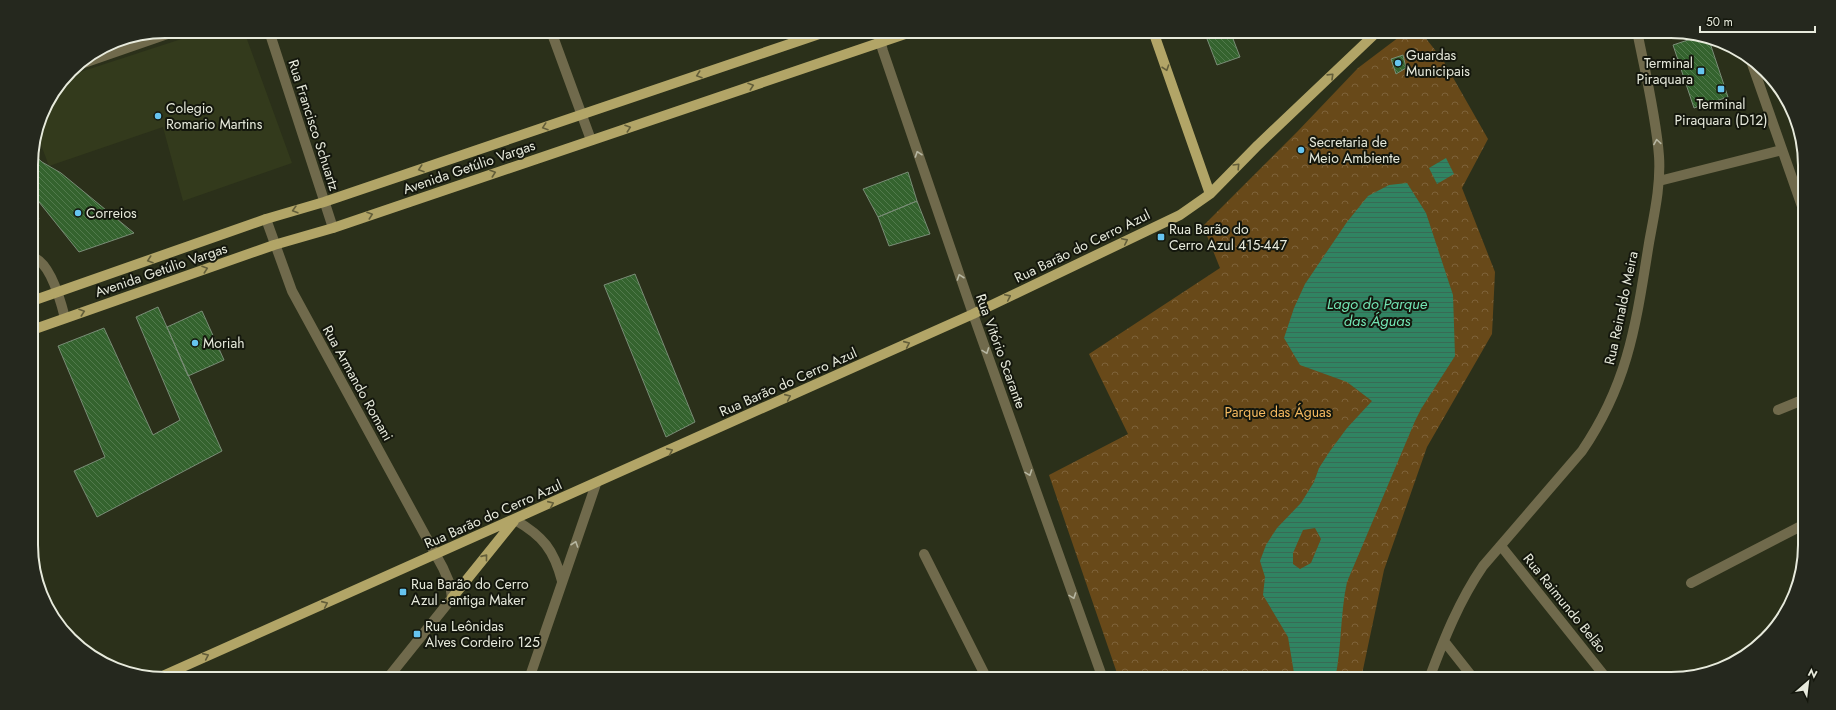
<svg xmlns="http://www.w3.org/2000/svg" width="1836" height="710" font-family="Jost,sans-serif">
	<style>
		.built { fill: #333a1c }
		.park { fill: url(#park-crowns) }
		.water { fill: url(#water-rules); fill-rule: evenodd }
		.building { fill: url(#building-back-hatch); stroke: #798c76 }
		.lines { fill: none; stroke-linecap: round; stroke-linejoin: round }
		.minor { stroke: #706a4c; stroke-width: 10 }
		.major { stroke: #b2a567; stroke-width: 10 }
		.oneway { stroke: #635e3a }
		.oneway2 { stroke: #b7b7a2 }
		.poi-dot { fill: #66c4ef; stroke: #14170d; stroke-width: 1.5 }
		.labels { text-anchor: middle; stroke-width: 4; stroke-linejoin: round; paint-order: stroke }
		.poi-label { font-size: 14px; fill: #e7eadc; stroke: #14170d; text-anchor: start }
		.street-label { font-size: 14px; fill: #e7eadc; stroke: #14170d }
		.park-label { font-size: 14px; fill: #f6ba60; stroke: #14170d }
		.water-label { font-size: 15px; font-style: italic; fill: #72e4b3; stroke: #14170d }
		.rim { fill: none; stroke: #e7eadc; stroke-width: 2 }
	</style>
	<defs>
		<pattern id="park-crowns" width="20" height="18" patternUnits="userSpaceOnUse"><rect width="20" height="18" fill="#684919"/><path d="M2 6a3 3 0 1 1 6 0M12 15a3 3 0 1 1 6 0" fill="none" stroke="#7e633a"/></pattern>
		<pattern id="water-rules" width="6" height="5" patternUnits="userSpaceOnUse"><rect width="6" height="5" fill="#308462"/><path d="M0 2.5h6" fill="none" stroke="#386b55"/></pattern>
		<pattern id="building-back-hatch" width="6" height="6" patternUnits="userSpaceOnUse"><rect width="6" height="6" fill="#34632e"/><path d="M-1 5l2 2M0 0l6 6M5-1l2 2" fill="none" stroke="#517a4c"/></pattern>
	</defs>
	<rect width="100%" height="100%" fill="#2b301a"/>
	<!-- built -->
	<path class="built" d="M206 31H244L292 163 183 201 163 127 49 166 37 134 45 106 68 76Z"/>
	<!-- park -->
	<path class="park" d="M1407 31H1420L1443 60 1488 139 1462 188 1495 272 1492 334 1427 447 1384 570 1361 679H1119L1049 475 1128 434 1089 354 1220 268 1203 226 1297 132 1358 68Z"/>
	<!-- water -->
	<path class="water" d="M1446 158 1454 174 1437 184 1429 168Z
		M1407 183 1426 213 1453 295 1455 356 1421 409 1415 421 1347 582C1340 614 1342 647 1335 679H1295L1288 637 1263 595 1265 577 1260 561 1266 545 1277 528 1301 503 1314 482 1319 468 1330 451 1347 428 1372 401 1347 382 1300 365 1284 338 1294 308 1305 284 1347 222 1368 196 1389 185ZM1315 528 1321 539 1311 563 1300 569 1293 564V553L1303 530Z"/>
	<!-- building -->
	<path class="building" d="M1204 31H1230L1240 57 1217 65Z
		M1700 36 1708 37 1728 97 1694 108 1673 45Z
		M1403 55 1406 68 1396 74 1391 59Z
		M32 153 42 162 61 173 134 233 79 252 31 192Z
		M908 172 917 201 878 217 863 189Z
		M917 201 930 234 889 246 878 217Z
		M32 208 39 219 32 224Z
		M635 274 695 422 666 437 604 285Z
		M158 307 222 451 97 517 74 471 105 457 58 346 104 328 153 435 180 420 136 317Z
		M202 311 224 360 188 376 167 327Z"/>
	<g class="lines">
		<!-- minor -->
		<path class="minor" d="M269 31 333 228
			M551 31 591 140
			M877 31 883 51 973 314 1103 679
			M1750 58 1804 212
			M75 66 176 31
			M1659 181 1782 150
			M266 219 292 291 443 568 450 584 452 598 387 679
			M32 257C50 261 61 302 65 318
			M1778 410 1805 399
			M515 520C543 536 554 550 562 581
			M1501 546 1607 679
			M924 554 987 679
			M1691 583 1805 524
			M1444 641 1474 679
			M529 679 596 484
			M1429 679C1444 639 1459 601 1483 566L1582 451C1629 382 1636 323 1649 243 1654 215 1661 185 1659 156 1656 116 1645 71 1637 31"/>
		<!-- major -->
		<path class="major" d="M1153 31 1210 194
			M32 301 266 219 324 202 828 31
			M32 330 274 245 333 228 914 31
			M452 598 514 521
			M158 678 973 314 1180 215 1210 194 1258 145 1378 31"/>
	</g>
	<!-- one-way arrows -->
	<defs><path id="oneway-chevron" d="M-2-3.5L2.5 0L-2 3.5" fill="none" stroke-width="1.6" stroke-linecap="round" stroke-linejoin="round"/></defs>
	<g class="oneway">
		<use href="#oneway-chevron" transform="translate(1166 68) rotate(71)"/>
		<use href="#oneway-chevron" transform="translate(699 75) rotate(161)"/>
		<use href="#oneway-chevron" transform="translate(1331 76) rotate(-44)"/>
		<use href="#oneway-chevron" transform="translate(751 86) rotate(-19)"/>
		<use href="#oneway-chevron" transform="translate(545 127) rotate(161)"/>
		<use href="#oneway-chevron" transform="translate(628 128) rotate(-19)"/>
		<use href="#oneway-chevron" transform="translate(1237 166) rotate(-46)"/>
		<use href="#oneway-chevron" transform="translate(421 169) rotate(161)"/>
		<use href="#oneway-chevron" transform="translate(493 173) rotate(-19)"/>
		<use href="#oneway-chevron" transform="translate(295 210) rotate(164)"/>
		<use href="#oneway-chevron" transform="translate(370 215) rotate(-19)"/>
		<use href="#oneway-chevron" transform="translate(1125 241) rotate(-26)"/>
		<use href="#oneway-chevron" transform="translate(150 260) rotate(161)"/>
		<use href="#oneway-chevron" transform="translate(205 269) rotate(-19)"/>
		<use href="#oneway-chevron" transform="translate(1008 297) rotate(-26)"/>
		<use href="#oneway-chevron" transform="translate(82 312) rotate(-19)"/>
		<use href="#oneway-chevron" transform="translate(907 344) rotate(-24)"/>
		<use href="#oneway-chevron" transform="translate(788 397) rotate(-24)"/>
		<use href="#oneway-chevron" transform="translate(670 451) rotate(-24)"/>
		<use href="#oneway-chevron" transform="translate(551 504) rotate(-24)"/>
		<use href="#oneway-chevron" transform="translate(485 557) rotate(-51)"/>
		<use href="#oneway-chevron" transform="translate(325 604) rotate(-24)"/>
		<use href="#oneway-chevron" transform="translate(206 656) rotate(-24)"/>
	</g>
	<g class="oneway2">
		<use href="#oneway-chevron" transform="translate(1657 142) rotate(-99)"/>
		<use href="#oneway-chevron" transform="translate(918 154) rotate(-109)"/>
		<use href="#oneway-chevron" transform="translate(960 277) rotate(-109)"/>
		<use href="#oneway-chevron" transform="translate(986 351) rotate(70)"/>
		<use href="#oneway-chevron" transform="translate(1029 473) rotate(70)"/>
		<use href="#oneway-chevron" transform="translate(575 544) rotate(-71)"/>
		<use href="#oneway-chevron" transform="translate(1073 596) rotate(70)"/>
	</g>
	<!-- markers -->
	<g class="poi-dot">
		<circle cx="1398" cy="63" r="4"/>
		<rect x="1697" y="67" width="8" height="8" rx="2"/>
		<rect x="1717" y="85" width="8" height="8" rx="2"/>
		<circle cx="158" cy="116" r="4"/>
		<circle cx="1301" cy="150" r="4"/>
		<circle cx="78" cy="213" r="4"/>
		<rect x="1157" y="233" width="8" height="8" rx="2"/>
		<circle cx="195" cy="343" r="4"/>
		<rect x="399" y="588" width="8" height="8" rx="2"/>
		<rect x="413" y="630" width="8" height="8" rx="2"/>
	</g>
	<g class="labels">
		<!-- poi labels -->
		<g class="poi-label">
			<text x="1406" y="60">Guardas<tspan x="1406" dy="16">Municipais</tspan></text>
			<text x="1693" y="68" text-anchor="end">Terminal<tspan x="1693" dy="16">Piraquara</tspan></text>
			<text x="1721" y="109" text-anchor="middle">Terminal<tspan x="1721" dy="16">Piraquara (D12)</tspan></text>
			<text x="166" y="113">Colegio<tspan x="166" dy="16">Romario Martins</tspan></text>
			<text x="1309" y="147">Secretaria de<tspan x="1309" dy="16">Meio Ambiente</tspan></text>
			<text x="86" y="218">Correios</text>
			<text x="1169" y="234">Rua Barão do<tspan x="1169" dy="16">Cerro Azul 415-447</tspan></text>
			<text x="203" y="348">Moriah</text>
			<text x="411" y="589">Rua Barão do Cerro<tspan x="411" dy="16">Azul - antiga Maker</tspan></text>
			<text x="425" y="631">Rua Leônidas<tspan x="425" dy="16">Alves Cordeiro 125</tspan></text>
		</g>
		<!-- street labels -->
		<g class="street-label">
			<text transform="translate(314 125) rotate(72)" y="5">Rua Francisco Schuartz</text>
			<text transform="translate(469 167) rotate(-19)" y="5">Avenida Getúlio Vargas</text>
			<text transform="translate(1082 246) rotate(-26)" y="5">Rua Barão do Cerro Azul</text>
			<text transform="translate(161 270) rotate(-19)" y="5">Avenida Getúlio Vargas</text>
			<text transform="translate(1621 308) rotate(-78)" y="5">Rua Reinaldo Meira</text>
			<text transform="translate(1001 351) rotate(70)" y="5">Rua Vitório Scarante</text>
			<text transform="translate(788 382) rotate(-24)" y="5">Rua Barão do Cerro Azul</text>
			<text transform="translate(358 383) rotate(61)" y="5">Rua Armando Romani</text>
			<text transform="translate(493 514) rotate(-24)" y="5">Rua Barão do Cerro Azul</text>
			<text transform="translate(1565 603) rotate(51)" y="5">Rua Raimundo Belão</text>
		</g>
		<!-- park labels -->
		<g class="park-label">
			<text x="1278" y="417">Parque das Águas</text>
		</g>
		<!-- water labels -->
		<g class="water-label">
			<text x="1377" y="309">Lago do Parque<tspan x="1377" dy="17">das Águas</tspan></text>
		</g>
	</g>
	<!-- crop -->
	<path d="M0 0H1836V710H0ZM165 38H1671A127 127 0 0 1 1798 165V545A127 127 0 0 1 1671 672H165A127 127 0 0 1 38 545V165A127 127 0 0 1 165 38Z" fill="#25281e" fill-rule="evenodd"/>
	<path class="rim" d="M165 38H1671A127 127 0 0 1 1798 165V545A127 127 0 0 1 1671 672H165A127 127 0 0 1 38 545V165A127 127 0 0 1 165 38Z"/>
	<!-- north arrow -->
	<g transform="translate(1808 682) rotate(28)" stroke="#14170d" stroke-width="3" paint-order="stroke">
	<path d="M0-3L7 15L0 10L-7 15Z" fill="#e7eadc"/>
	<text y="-6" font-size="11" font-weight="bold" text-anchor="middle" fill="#e7eadc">N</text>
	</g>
	<!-- scale -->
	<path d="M1700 26v6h115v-6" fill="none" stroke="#e7eadc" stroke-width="2"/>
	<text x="1706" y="26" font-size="12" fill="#e7eadc" stroke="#14170d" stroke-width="3" paint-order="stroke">50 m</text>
</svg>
